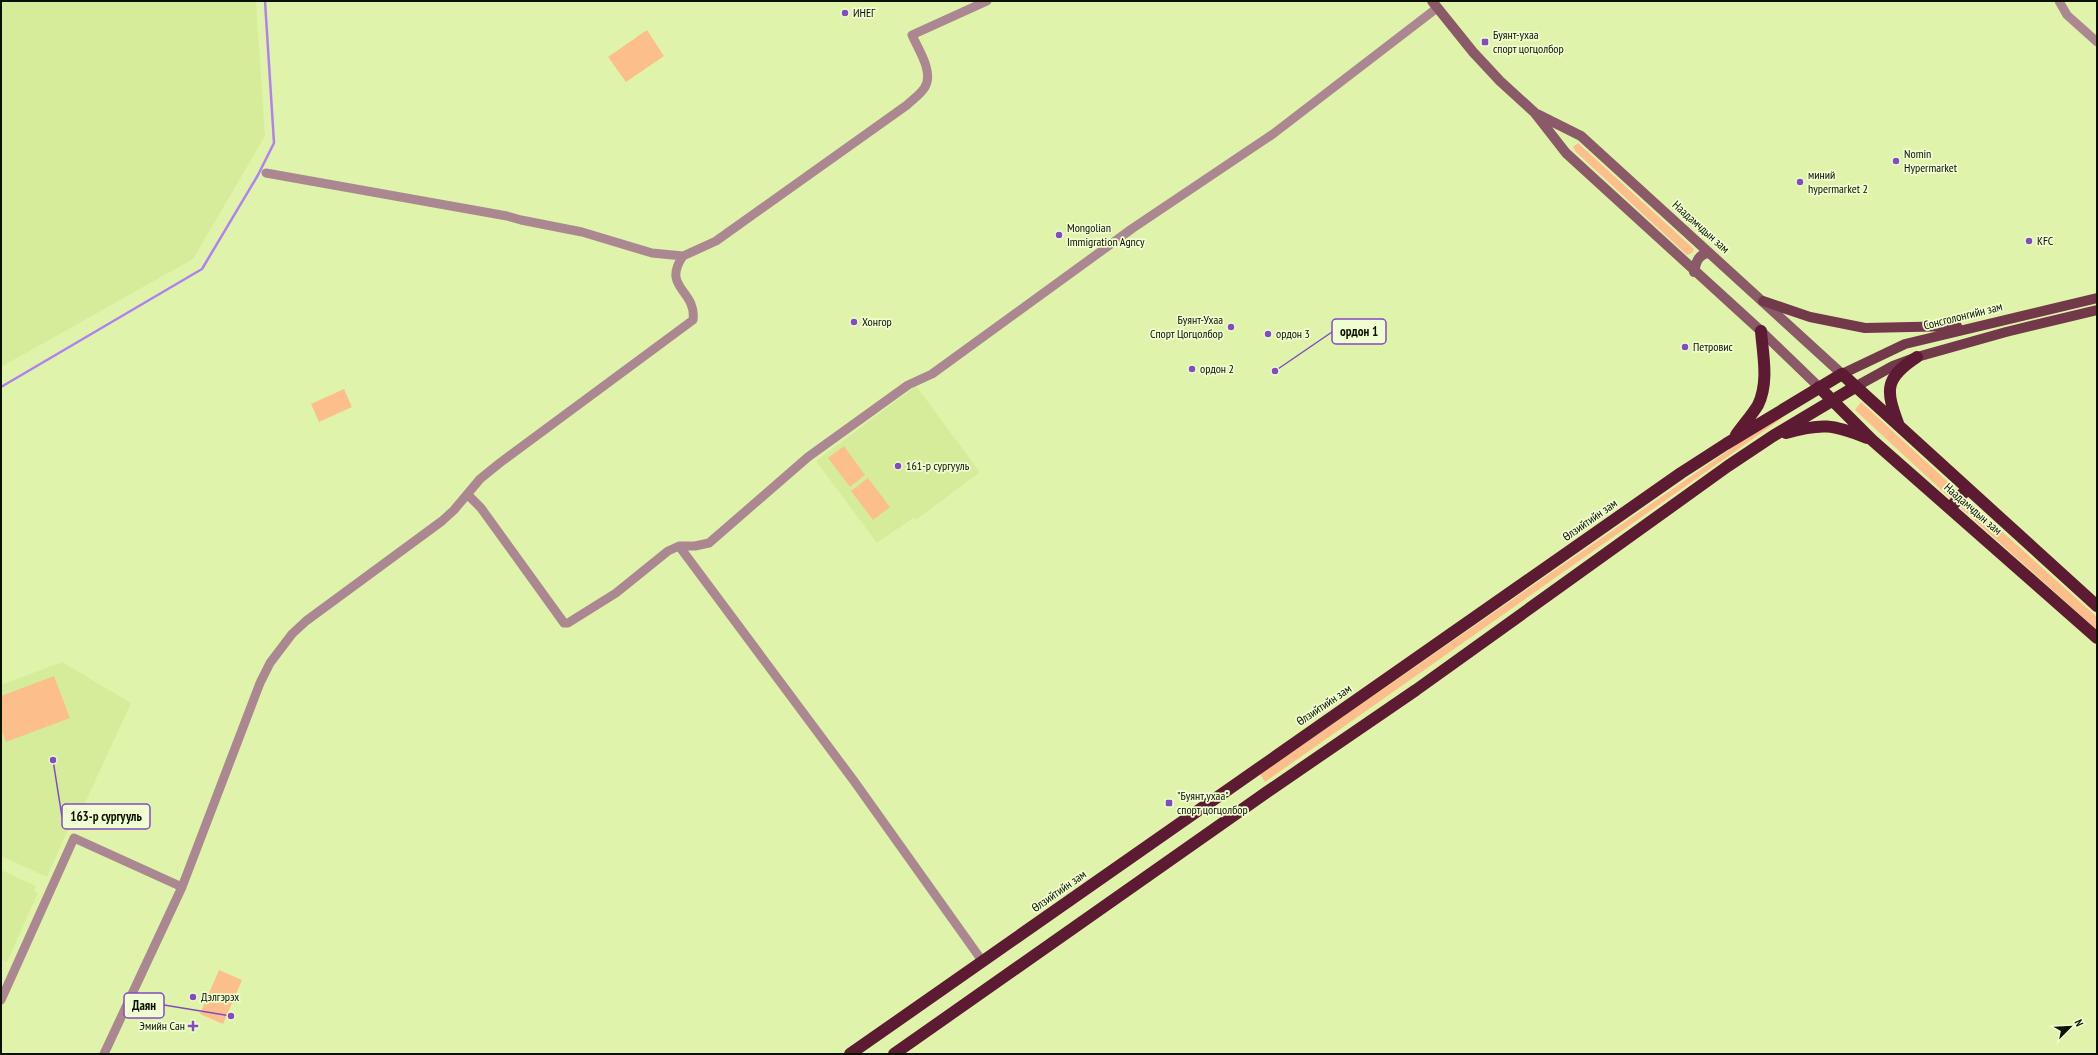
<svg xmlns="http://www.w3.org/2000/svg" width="2098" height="1055" font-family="'PT Sans Narrow',sans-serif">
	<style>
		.built { fill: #d5ed9b }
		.green { fill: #fcbf8b }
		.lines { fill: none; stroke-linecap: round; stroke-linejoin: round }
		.stream { stroke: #b081f1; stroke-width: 2.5 }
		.street { stroke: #ab8891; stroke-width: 9 }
		.secondary { stroke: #8b5a68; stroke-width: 10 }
		.primary { stroke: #72394b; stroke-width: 10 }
		.highway { stroke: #5c1a33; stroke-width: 12 }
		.poi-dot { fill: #814bc2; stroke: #f0fdd1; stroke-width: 1.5 }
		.labels { text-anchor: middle; stroke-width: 3.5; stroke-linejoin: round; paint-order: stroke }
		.poi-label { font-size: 12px; fill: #0b1100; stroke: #f0fdd1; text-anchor: start }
		.street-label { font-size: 12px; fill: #0b1100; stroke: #f0fdd1 }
		.leader { fill: none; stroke: #814bc2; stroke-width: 1.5 }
		.callout-dot { fill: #814bc2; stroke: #f0fdd1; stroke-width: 1.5 }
		.callout { fill: #f0fdd1; stroke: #814bc2; stroke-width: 1.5 }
		.callout-label { font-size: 13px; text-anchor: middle; font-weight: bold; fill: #0b1100 }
	</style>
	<rect width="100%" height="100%" fill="#dff4aa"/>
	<!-- built -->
	<path class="built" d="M1 1H256L265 136 193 259 1 367Z
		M916 386 980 472 916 520 913 518 877 543 816 461Z
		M62 662 131 703 79 816 71 823 47 877 1 856V685Z
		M1 870 36 886 34 891 38 893 7 962 1 959Z"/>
	<!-- green -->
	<path class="green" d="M647 30 664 56 626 82 608 57Z
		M1578 143 1694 249 1692 253 1687 255 1576 152 1573 147Z
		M344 389 352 407 319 422 311 404Z
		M1861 402 1959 492 1952 500 1855 410Z
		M1782 417 1781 419 1265 782 1260 774 1755 432Z
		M844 446 865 475 850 487 828 458Z
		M868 478 890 507 873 520 851 491Z
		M1967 500 2097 617V630L1961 508 1962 504Z
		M54 676 70 718 6 742 1 729V696Z
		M219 970 242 980 223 1024 200 1014Z"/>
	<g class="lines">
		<!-- stream -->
		<path class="stream" d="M1 387 202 269 258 175 274 143 265 1"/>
		<!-- street -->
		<path class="street" d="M2059 1 2067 15 2097 42
			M266 173 507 216 521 220 582 232 652 253 683 256 716 241 907 105C912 100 921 94 925 87 934 72 918 49 912 35L987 1
			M468 495 481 508 564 623H568L616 593 668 551 679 546H695L709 543 808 457 908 385 932 374 1133 228 1273 134 1437 8
			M679 546 854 781 983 962
			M1 1000 74 838 182 887
			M104 1054 182 887 260 683 270 663 292 634 306 621 442 521 454 510 480 479 501 462 693 320C697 290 661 288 683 256"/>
		<!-- secondary -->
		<path class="secondary" d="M1432 1 1473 52 1500 81 1534 112 1566 153 1761 331 1819 387
			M1537 114 1581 136 1842 374
			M1694 272C1696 262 1698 255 1708 253"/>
		<!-- primary -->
		<path class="primary" d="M1763 301 1810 317 1865 328 1957 326
			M1842 374 1905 344 2097 298
			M1855 387 1893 366 1917 357 2006 332 2097 310"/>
		<!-- highway -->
		<path class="highway" d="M1819 387 1872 440 2097 638
			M1899 426C1886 391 1883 379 1917 357
			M1786 433C1821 423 1833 424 1867 438
			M1736 435C1743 425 1752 415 1758 405 1769 382 1763 356 1761 331
			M1950 508 1967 489
			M850 1054 1681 473 1726 444 1842 374 2097 606
			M894 1054 1267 792 1416 690 1728 466 1773 436 1855 387"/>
	</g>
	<!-- markers -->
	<g class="poi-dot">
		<circle cx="845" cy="13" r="4"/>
		<rect x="1481" y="38" width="8" height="8" rx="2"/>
		<circle cx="1896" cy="161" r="4"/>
		<circle cx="1800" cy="182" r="4"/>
		<circle cx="1059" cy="235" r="4"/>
		<circle cx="2029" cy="241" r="4"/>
		<circle cx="854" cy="322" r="4"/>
		<circle cx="1231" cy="327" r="4"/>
		<circle cx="1268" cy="334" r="4"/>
		<circle cx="1685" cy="347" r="4"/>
		<circle cx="1192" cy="369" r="4"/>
		<circle cx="898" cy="466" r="4"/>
		<rect x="1165" y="799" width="8" height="8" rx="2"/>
		<circle cx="193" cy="997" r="4"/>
		<path d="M191 1020h4v4h4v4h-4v4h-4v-4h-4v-4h4z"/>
	</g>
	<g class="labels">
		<!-- poi labels -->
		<g class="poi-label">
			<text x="853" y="17">ИНЕГ</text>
			<text x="1493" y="39">Буянт-ухаа<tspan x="1493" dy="14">спорт цогцолбор</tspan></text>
			<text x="1904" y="158">Nomin<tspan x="1904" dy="14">Hypermarket</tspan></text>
			<text x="1808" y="179">миний<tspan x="1808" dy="14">hypermarket 2</tspan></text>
			<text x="1067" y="232">Mongolian<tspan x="1067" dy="14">Immigration Agncy</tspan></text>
			<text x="2037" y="245">KFC</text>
			<text x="1223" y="324" text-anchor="end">Буянт-Ухаа<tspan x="1223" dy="14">Спорт Цогцолбор</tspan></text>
			<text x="862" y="326">Хонгор</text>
			<text x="1276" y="338">ордон 3</text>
			<text x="1693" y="351">Петровис</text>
			<text x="1200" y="373">ордон 2</text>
			<text x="906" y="470">161-р сургууль</text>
			<text x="1177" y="800">"Буянт ухаа"<tspan x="1177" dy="14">спорт цогцолбор</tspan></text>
			<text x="201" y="1001">Дэлгэрэх</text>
			<text x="185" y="1030" text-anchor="end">Эмийн Сан</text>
		</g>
		<!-- street labels -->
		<g class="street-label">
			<text transform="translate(1701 227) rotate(42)" y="4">Наадамчдын зам</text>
			<text transform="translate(1963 316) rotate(-14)" y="4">Сонсголонгийн зам</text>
			<text transform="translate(1973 509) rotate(41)" y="4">Наадамчдын зам</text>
			<text transform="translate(1590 520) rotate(-35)" y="4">Өлзийтийн зам</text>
			<text transform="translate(1324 705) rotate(-34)" y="4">Өлзийтийн зам</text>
			<text transform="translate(1059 891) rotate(-35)" y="4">Өлзийтийн зам</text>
		</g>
	</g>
	<!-- callouts -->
	<path class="leader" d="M1275 371L1332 332M53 760L62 817M231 1016L164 1005"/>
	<g class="callout-dot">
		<circle cx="1275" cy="371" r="4"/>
		<circle cx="53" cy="760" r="4"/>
		<circle cx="231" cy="1016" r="4"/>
	</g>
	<g class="callout">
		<rect x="1332" y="319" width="54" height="25" rx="4"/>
		<rect x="62" y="804" width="88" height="25" rx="4"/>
		<rect x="124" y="993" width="40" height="25" rx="4"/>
	</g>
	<g class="callout-label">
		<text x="1359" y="336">ордон 1</text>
		<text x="106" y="821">163-р сургууль</text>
		<text x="144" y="1010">Даян</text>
	</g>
	<!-- border -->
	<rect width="2098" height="1055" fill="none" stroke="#0b1100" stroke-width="4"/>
	<!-- north arrow -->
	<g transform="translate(2070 1027) rotate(66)" stroke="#f0fdd1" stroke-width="3" paint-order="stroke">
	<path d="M0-3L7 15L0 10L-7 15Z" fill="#0b1100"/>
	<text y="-6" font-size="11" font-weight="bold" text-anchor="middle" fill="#0b1100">N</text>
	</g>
</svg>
